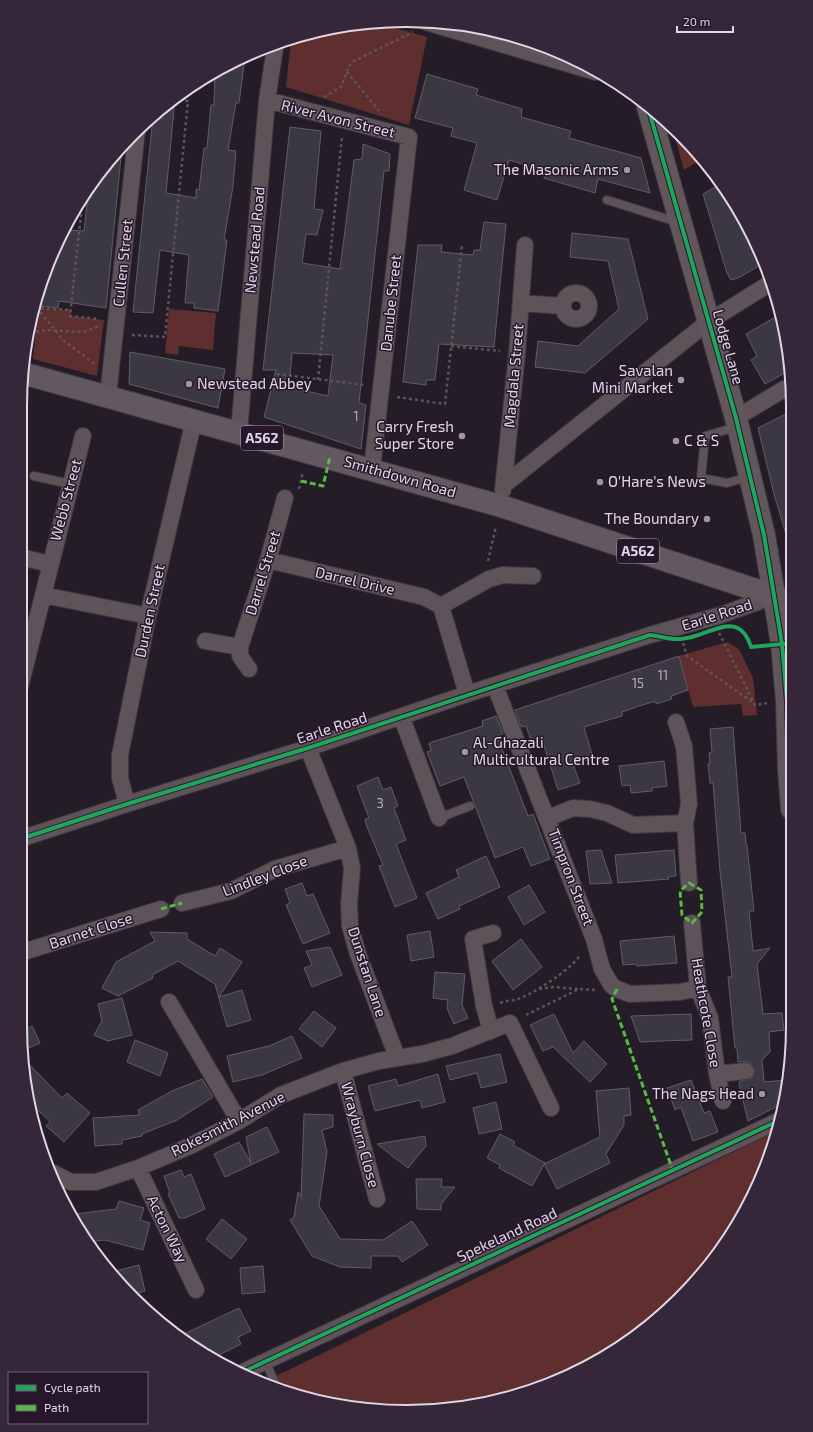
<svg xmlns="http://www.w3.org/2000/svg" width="813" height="1432" font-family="'Exo 2',sans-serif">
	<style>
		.green { fill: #5e2f2e }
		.building { fill: #3c3842; stroke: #605d67; fill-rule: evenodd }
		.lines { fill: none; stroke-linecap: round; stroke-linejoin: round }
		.service-casing { stroke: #3e3740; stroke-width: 10 }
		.minor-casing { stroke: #3e3740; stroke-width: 18 }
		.secondary-casing { stroke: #3e3740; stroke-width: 24 }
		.trunk-casing { stroke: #3e3740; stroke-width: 24 }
		.path { stroke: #5c535b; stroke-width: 2.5; stroke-dasharray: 3 3; stroke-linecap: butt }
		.service { stroke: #5f535a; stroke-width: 8 }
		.minor { stroke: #5f535a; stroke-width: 16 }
		.secondary { stroke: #62565d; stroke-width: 22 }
		.trunk { stroke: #635860; stroke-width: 22 }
		.quiet { stroke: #58b947; stroke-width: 3; stroke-dasharray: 6 3; stroke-linecap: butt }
		.cycleway-casing { stroke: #26172b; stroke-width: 6 }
		.cycleway { stroke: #20a55d; stroke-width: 4 }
		.poi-dot { fill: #9f95a2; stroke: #26172b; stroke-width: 1.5 }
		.labels { text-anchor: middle; stroke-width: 3; stroke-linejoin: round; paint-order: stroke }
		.number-label { font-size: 13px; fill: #b8aebc }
		.shield { fill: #26172b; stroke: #a99dac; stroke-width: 1 }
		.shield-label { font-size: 14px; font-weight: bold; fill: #e1d6e4 }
		.street-label { font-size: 15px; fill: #e1d6e4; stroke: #26172b }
		.poi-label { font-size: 15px; fill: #e1d6e4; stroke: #26172b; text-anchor: end }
		.rim { fill: none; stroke: #e1d6e4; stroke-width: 2 }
	</style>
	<rect width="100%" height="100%" fill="#241c26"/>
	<!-- green -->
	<path class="green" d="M376 23 427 37 409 125 286 87 291 40 331 27Z
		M672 127 680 133 700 160 684 170Z
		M38 308 71 310V316L104 320 97 376 33 359Z
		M169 309 216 313 213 350 179 346 178 355 165 353Z
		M727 642 739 649 753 678 757 715 743 716 741 704 693 707 679 656Z
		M776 1131 772 1150 728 1240 661 1316 554 1383 432 1411 306 1399 266 1381Z"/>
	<!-- building -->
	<path class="building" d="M245 57 239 103H236L228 150 236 151 233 186 224 240H227L218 311 194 308V303H185L189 255 160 250 153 313 133 312 153 117 175 99 166 193 196 198V189L199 190 204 148H207L211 105H214L215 72Z
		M427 74 478 89 476 95 522 109 521 117 571 131 569 138 641 158 650 193 598 179 595 193 544 178 545 171 509 160 497 200 464 190 477 143 451 136 453 128 415 118Z
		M290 127 321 131 314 209 323 210 317 235 306 234 302 263 340 269 354 160 362 159 363 144 390 154 389 171H384L359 403 366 405 361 449 264 417 276 370H263ZM292 353 333 355 328 396 289 387Z
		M122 147 106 308 59 301 58 308 38 306 40 282 66 230 84 231 89 187Z
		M719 185 741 213 764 263 738 278 731 280 727 273 703 194Z
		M484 222 506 224 494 347 439 344 435 380H426V385L403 382 418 245H442L441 252 473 255 474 250H480Z
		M572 233 628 239 648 319 585 373 535 367 538 341 578 346 619 309 608 261 570 257Z
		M779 315 790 370 765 384 751 360 757 356 746 334Z
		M130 352 225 369 218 408 129 384Z
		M792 411V541H788L774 494 758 428Z
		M679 656 688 690 671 696 672 699 656 704V701L639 706 622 712V716L584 727 593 758 573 764 580 783 558 790 543 742 533 746 526 726 521 727 515 710Z
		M496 716 503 734 497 736 528 816 533 814 550 859 531 866 523 847 495 858 464 777 440 786 427 752 431 751 429 743 483 726 482 721Z
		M733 727 741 833H745L746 845H747L754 911H749L753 951 770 948 757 964 763 1014 782 1013 784 1030 769 1032 770 1052 762 1060 764 1082 786 1080 782 1104 748 1121 739 1084 740 1081 752 1078 755 1070 750 1062H738L737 1048H735L728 977H732L720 871 713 783H710L708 764H710L709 753 712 752 710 729Z
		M664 761 667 786 652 788V791L631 793 630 785 622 786 619 766Z
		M378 777 383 790 391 787 398 806 394 808 406 840 396 844 417 898 395 907 379 866 383 865 367 827 365 819 369 818 357 786Z
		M601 850 612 883 590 884 586 851Z
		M674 850 676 876 668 877 669 879 618 883 615 855Z
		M486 856 500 887 459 906 460 909 438 919 426 893 459 877 456 870Z
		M302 883 307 896 313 894 330 933 303 944 286 905 290 903 285 889Z
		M529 885 545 912 524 925 508 897Z
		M430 931 434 957 411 961 407 935Z
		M150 932 187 933V939L215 956 220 948 242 962 219 997 242 990 251 1020 227 1027 215 984 178 961 152 975 153 978 118 996 102 988 116 962 155 941Z
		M674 936 677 963 637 966V964L623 965 620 941Z
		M521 939 542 967 513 990 492 961Z
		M330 947 342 975 312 987 304 968 312 965 306 951Z
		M435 972 465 974 462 1005 468 1018 454 1024 447 1008 448 1000 433 998Z
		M122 998 132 1035 108 1041 94 1035 102 1021 98 1004Z
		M314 1011 336 1028 322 1047 299 1029Z
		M554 1014 573 1053 584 1041 607 1064 590 1082 553 1047 543 1051 530 1025Z
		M691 1014 692 1040 661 1041 640 1042 631 1016Z
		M32 1026 40 1043 24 1050 21 1031Z
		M292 1036 302 1058 262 1075 233 1082 227 1056 269 1046Z
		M135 1040 168 1053 160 1076 127 1062Z
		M500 1054 507 1082 481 1088 477 1073 450 1080 446 1066Z
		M26 1061 62 1098 67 1093 90 1113 64 1142 46 1126 50 1121 33 1106Z
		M438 1074 445 1102 422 1108 420 1100 375 1111 368 1086 396 1079 398 1086Z
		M202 1079 213 1097 177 1120 142 1134V1136L122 1140V1144L95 1146 93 1118 140 1115 138 1110 172 1091Z
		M691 1080 704 1113 710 1111 718 1132 693 1141 681 1107 675 1110 667 1088Z
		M629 1088 631 1115 624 1116V1125L606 1154 610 1163 557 1189 544 1164 600 1137 596 1091Z
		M496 1102 502 1129 479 1134 473 1108Z
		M304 1114 333 1115V1127L322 1130 327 1152 319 1206 340 1239 383 1240 412 1221 428 1245 402 1262 398 1256H371V1268L340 1267 312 1256 290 1220 294 1217 298 1192 301 1197Z
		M267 1127 279 1152 225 1177 214 1154 239 1142 251 1163 246 1137Z
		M500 1134 515 1142 513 1145 545 1163 532 1186 499 1168 500 1165 487 1158Z
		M425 1136 426 1146 408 1168 377 1144Z
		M181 1170 184 1177 191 1174 205 1209 185 1218H179L168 1194 170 1193 164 1176Z
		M416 1179H442L441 1187H455L441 1204V1210L417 1209Z
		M119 1201 144 1208 140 1220 150 1223 143 1250 105 1240 90 1242 75 1214 116 1209Z
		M222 1219 247 1239 231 1259 206 1239Z
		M139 1265 145 1291 135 1294 112 1272Z
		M263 1266 265 1292 242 1294 240 1268Z
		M239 1308 251 1331 238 1337 241 1344 215 1357 192 1347 180 1336Z"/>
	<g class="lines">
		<!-- service casing -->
		<g class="service-casing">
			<path id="service" d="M607 200 677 222
				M737 427 705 436 701 478 727 483 749 477
				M34 476 70 484
				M439 818 470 806
				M265 1361 276 1385"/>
		</g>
		<!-- minor casing -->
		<g class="minor-casing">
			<path id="minor" d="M426 22 596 72
				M267 100 409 137 372 469
				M563 306a13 13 0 1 1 26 0a13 13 0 1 1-26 0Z
				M521 303 563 306
				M108 396 137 130
				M736 418 784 389 792 386
				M239 432 267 100 275 48
				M504 485 708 322 772 282
				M503 490 517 353 525 245
				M21 557 49 564
				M268 560 424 597 441 606 467 694
				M43 595 148 616
				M441 606 489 579 503 575 533 576
				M205 641 240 647
				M249 669 240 656V647L268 560 285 498
				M495 686 594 939 602 969 612 986 617 989 630 994 680 992 698 988
				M20 687 83 436
				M402 718 439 818
				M676 722 684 746 689 804 685 823 689 883
				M308 748 348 848 352 868 349 904 350 926 358 954 397 1057
				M127 804 120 778V755L148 616 194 420
				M548 818 573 808 590 809 607 813 633 825 685 823
				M20 839 127 804 308 748 467 694 650 635 721 615 774 596
				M182 903 231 891 275 869 348 848
				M692 923 698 988 710 1018 717 1074 723 1101
				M20 953 161 909
				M169 1002 239 1121
				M491 1031 484 1006 473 939 493 933
				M343 1071 377 1199
				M717 1074 746 1071
				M138 1168 196 1290
				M53 1173 71 1182H96L138 1168 190 1146 239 1121 281 1095 343 1071 379 1061 422 1054 452 1046 510 1023 551 1108
				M245 1371 778 1121"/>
		</g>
		<!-- secondary casing -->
		<g class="secondary-casing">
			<path id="secondary" d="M648 107 736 418 764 535 782 644 787 701 789 771 792 809"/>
		</g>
		<!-- trunk casing -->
		<g class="trunk-casing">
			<path id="trunk" d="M22 373 501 506 774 596 792 607"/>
		</g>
		<!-- path -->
		<path class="path" d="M347 72 379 111
			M324 97 341 87 349 66 354 61 413 32
			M83 196 70 316 99 319
			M35 308 71 310
			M34 313H41L63 340 95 364
			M30 333 46 330 83 332 99 326
			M132 335 165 337 188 101 175 99
			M451 346 500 351
			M277 374 365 385
			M318 380 342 136
			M397 397 445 404 462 245
			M299 489 303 472
			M488 561 496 526
			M719 633 755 705 767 703
			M683 643 687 656 755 704
			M539 989 553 987 579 989
			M500 1003C507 1000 513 1001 518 999 533 994 572 969 580 955
			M526 1015 579 989 595 990"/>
		<!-- service -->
		<use href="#service" class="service"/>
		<!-- minor -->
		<use href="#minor" class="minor"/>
		<!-- secondary -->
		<use href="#secondary" class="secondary"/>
		<!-- trunk -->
		<use href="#trunk" class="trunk"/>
		<!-- quiet -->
		<path class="quiet" d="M275 48V44
			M301 481 323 486 330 457
			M689 883 701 890 702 912 692 923 682 915 680 891Z
			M161 909 182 903
			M617 989 612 999 673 1171"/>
		<!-- cycleway casing -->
		<g class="cycleway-casing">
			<path id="cycleway" d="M648 107 736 418 764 535 782 644 787 701 789 771 792 809
				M20 839 127 804 308 748 650 635C660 636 671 640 681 639 708 638 738 606 751 647L792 643
				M245 1371 778 1121"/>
		</g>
		<!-- cycleway -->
		<use href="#cycleway" class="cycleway"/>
	</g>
	<!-- markers -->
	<g class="poi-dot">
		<circle cx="627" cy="170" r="4"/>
		<circle cx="681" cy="380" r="4"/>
		<circle cx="189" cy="384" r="4"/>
		<circle cx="462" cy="436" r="4"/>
		<circle cx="676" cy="441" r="4"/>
		<circle cx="600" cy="482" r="4"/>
		<circle cx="707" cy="519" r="4"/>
		<circle cx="465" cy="752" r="4"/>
		<circle cx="762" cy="1094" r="4"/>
	</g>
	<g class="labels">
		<!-- number labels -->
		<g class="number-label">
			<text x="356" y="421">1</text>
			<text x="663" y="680">11</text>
			<text x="638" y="688">15</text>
			<text x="380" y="808">3</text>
		</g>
		<!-- shield labels -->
		<g class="shield">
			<rect x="241" y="426" width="42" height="24" rx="3"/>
			<rect x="617" y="539" width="42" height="24" rx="3"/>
		</g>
		<g class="shield-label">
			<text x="262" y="443">A562</text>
			<text x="638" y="556">A562</text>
		</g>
		<!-- street labels -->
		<g class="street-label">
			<text transform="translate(338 119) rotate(14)" y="5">River Avon Street</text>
			<text transform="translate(255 240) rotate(-85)" y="5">Newstead Road</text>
			<text transform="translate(123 263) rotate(-84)" y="5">Cullen Street</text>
			<text transform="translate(391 303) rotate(-84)" y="5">Danube Street</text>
			<text transform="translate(728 347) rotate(74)" y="5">Lodge Lane</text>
			<text transform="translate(514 376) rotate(-85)" y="5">Magdala Street</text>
			<text transform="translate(400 477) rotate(16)" y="5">Smithdown Road</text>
			<text transform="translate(66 500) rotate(-75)" y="5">Webb Street</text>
			<text transform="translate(263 573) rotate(-73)" y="5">Darrel Street</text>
			<text transform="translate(355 581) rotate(13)" y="5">Darrel Drive</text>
			<text transform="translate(150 611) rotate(-78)" y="5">Durden Street</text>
			<text transform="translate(717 615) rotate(-18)" y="5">Earle Road</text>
			<text transform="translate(332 728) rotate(-18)" y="5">Earle Road</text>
			<text transform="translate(265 876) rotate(-21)" y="5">Lindley Close</text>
			<text transform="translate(571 877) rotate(69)" y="5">Timpron Street</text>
			<text transform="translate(91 931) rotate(-18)" y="5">Barnet Close</text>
			<text transform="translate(367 972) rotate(72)" y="5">Dunstan Lane</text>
			<text transform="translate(706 1013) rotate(80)" y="5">Heathcote Close</text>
			<text transform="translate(228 1124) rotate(-27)" y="5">Rokesmith Avenue</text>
			<text transform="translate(360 1135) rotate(75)" y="5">Wrayburn Close</text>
			<text transform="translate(167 1229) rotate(64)" y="5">Acton Way</text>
			<text transform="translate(507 1235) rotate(-25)" y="5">Spekeland Road</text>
		</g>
		<!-- poi labels -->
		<g class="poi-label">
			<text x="619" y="175">The Masonic Arms</text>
			<text x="673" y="376">Savalan<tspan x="673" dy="17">Mini Market</tspan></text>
			<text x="197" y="389" text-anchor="start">Newstead Abbey</text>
			<text x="454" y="432">Carry Fresh<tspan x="454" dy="17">Super Store</tspan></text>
			<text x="684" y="446" text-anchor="start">C &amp; S</text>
			<text x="608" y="487" text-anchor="start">O'Hare's News</text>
			<text x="699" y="524">The Boundary</text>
			<text x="473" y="748" text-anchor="start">Al-Ghazali<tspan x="473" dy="17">Multicultural Centre</tspan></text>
			<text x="754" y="1099">The Nags Head</text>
		</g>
	</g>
	<!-- crop -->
	<path d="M0 0H813V1432H0ZM406 27H407A379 379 0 0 1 786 406V1026A379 379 0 0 1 407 1405H406A379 379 0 0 1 27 1026V406A379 379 0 0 1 406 27Z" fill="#35263a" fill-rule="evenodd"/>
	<path class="rim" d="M406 27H407A379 379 0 0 1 786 406V1026A379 379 0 0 1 407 1405H406A379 379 0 0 1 27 1026V406A379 379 0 0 1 406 27Z"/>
	<!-- legend -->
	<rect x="8" y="1372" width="140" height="52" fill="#26172b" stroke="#716375"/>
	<rect x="16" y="1385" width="20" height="6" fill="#20a55d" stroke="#716375"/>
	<text x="44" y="1392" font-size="12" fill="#e1d6e4">Cycle path</text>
	<rect x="16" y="1405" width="20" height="6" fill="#58b947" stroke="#716375"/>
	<text x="44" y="1412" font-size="12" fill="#e1d6e4">Path</text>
	<!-- scale -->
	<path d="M677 26v6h56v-6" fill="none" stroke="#e1d6e4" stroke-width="2"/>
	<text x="683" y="26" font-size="12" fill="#e1d6e4" stroke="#26172b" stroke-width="3" paint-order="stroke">20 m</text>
</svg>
